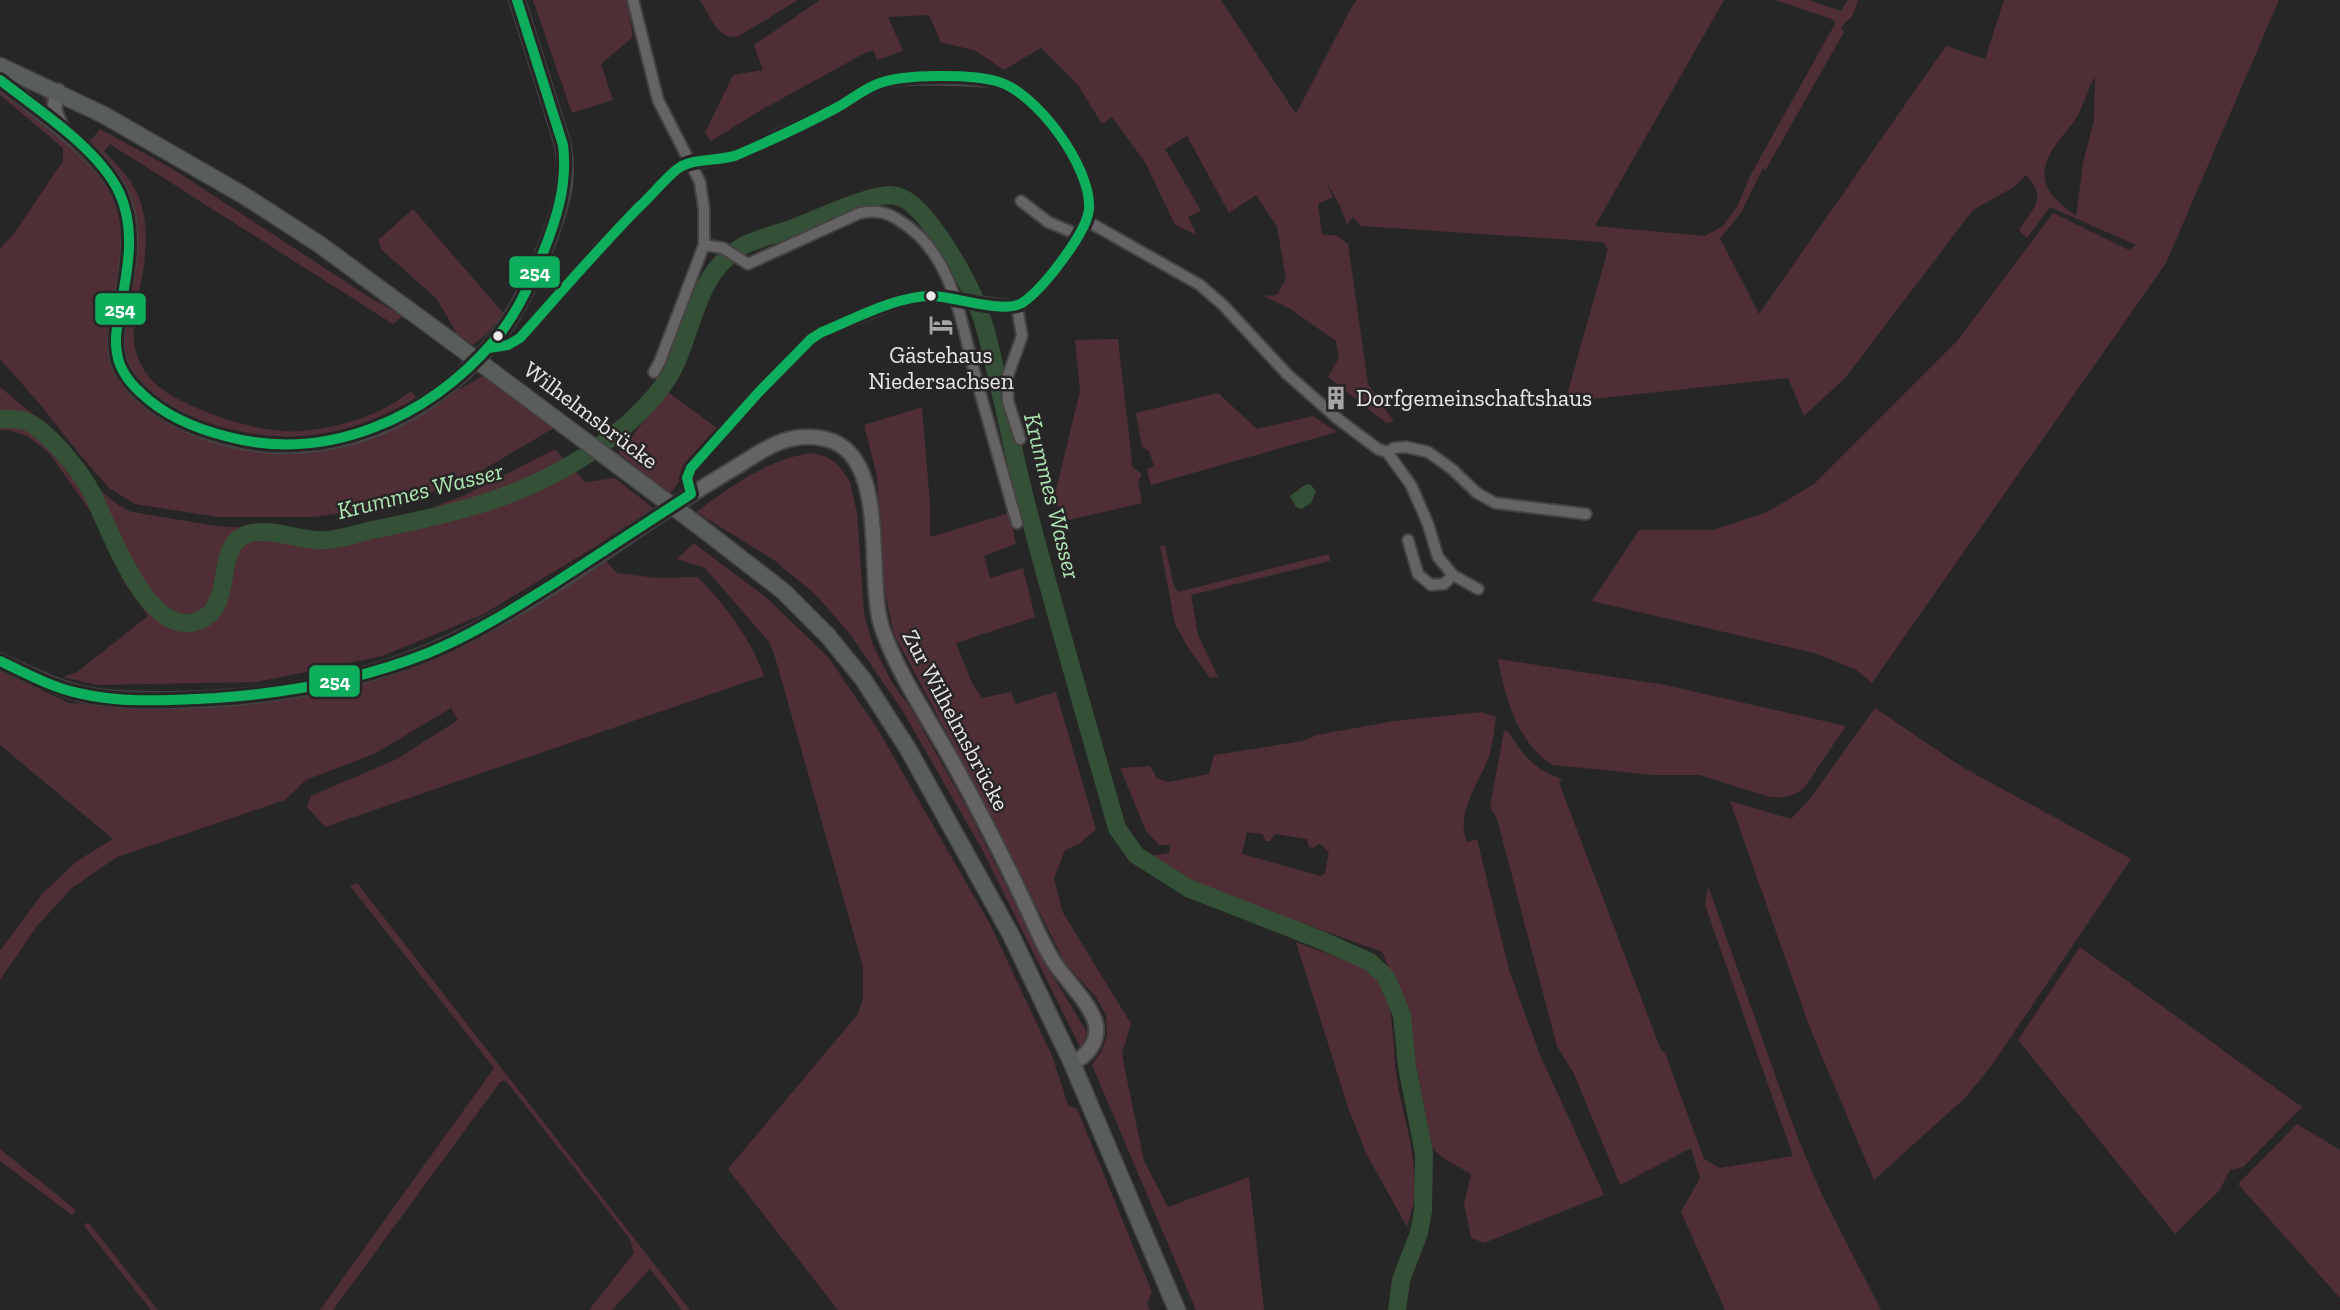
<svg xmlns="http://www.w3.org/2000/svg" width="2340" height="1310" font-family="'Zilla Slab',serif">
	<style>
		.green { fill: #4f2e36; fill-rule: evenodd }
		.water { fill: #345036 }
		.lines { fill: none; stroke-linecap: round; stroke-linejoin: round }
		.river { stroke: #345036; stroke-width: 18 }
		.street-casing { stroke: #444242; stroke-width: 14 }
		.secondary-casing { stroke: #444242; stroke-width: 18 }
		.primary-casing { stroke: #444242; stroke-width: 19 }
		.street { stroke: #656364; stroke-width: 10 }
		.secondary { stroke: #656364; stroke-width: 14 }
		.primary { stroke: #5a5e5a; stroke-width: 16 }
		.primary-bridge-casing { stroke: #444242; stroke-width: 19; stroke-linecap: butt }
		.primary-bridge { stroke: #5a5e5a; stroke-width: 16 }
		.bus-1-casing { stroke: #282526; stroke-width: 16 }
		.bus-1 { stroke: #0daf5c; stroke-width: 10 }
		.bus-dot { fill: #eae8e8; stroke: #282526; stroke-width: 2.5 }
		.labels { text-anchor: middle; stroke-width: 5; stroke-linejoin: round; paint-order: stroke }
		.poi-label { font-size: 23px; fill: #eae8e8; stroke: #282526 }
		.street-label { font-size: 23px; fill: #eae8e8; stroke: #282526 }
		.water-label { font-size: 24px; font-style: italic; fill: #ade5b3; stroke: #282526 }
		.line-badge { stroke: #282526; stroke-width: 2.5 }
		.badge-label { font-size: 19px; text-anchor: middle; font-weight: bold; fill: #fff }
	</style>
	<rect width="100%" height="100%" fill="#272626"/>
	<!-- green -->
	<path class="green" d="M533 0H627L633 37 601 64 613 100 572 113Z
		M700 0H798L739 36C718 42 710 15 700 0Z
		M820 0H1221L1296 114 1350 10 1357 0H1724L1595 226 1705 236 1723 226 1737 207 1751 174 1835 24 1834 20 1775 0H1809L1841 11 1848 0H1858L1853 15 1841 27 1844 32 1765 171 1763 168 1741 213 1720 238 1759 314 1946 46 1985 59 2004 0H2279L2166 263 1872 683 1855 669 1814 653 1592 601 1639 530H1713L1767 512 1814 484 1958 340 2053 213 2129 250 2136 245 2050 207 2027 238 2019 230C2034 206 2048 199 2026 175L2014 187 1973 210 1845 378 1804 416 1788 378 1565 402 1608 249 1603 242 1361 226 1353 217 1347 224 1339 204 1324 178 1333 197 1318 204 1322 234 1337 236 1348 244 1368 384 1394 422 1386 423 1328 377 1339 358 1336 341 1289 308 1263 296 1277 295 1286 279 1277 227 1256 195 1229 213 1187 136 1165 149 1201 211 1188 217 1197 235 1175 225 1145 162 1112 117 1102 124 1078 85 1041 48 1004 70 976 51 941 42 929 15 888 17 903 51 877 60 873 50 865 53 763 109 711 141 705 133 733 75 763 70 754 45ZM2095 76 2094 120 2083 163 2076 216C2047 195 2032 178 2057 143 2063 135 2071 126 2077 117 2084 104 2088 89 2095 76Z
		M0 74 48 111 45 100 35 88 69 105 62 107C62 123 78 131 90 141L100 129 173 169 369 297 403 316 393 324 110 144 104 151C113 162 125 172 132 184 153 218 146 260 138 298 135 317 130 336 137 355 141 367 148 378 158 386 188 410 264 436 303 431 341 427 382 415 411 391L425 408 483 376 554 428 464 481 393 506 313 517H217L135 504 109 488 81 456 39 403 0 359V249L16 231 63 161V148L0 95Z
		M413 209 504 314 486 335 473 345 457 334 437 299 382 250 378 240Z
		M1118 339C1122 382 1129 423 1132 467L1142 474 1138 482 1142 503 1069 520 1057 506 1056 490 1080 391 1075 340Z
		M0 387C14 399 29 410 42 423 69 449 96 498 132 512L216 526 326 533 426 510 465 495 555 449 585 482 615 478 653 508 595 547 482 615 382 656 257 682 97 685 63 677 77 672 148 616 124 582 95 518 49 453 27 436 8 430H0Z
		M668 392 721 431 670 493 618 453Z
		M1218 393 1257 429 1313 416 1337 432 1151 485 1147 469 1154 466 1149 451 1142 447 1136 413Z
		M922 407 930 505V537L1010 513 1016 544 984 556 990 578 1023 568 1035 617 956 643 973 685 982 698 1011 692 1016 704 1056 692 1096 829 1079 844 1065 850 1054 878 1062 911 1131 1024 1122 1053 1126 1075 1144 1161 1168 1207 1249 1177 1264 1310H1196L1092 1065 1101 1052 1107 1036 1106 1015 1096 997 1065 963 985 804 894 634 883 583 877 476 864 425Z
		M811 453 827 457 838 465 850 482 857 513 864 614 873 645 891 681 911 709 968 810 1046 965 1087 1032 1084 1042 1080 1047 983 851 902 710 850 634 816 595 774 560 696 512C731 486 768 459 811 453Z
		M694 543 768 599 828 657 877 728 990 924 1053 1058 1068 1105 1077 1109 1152 1292 1147 1304 1150 1310H838L728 1169 858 1014 863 998V967L775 657 769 642 705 568 677 559Z
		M1165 545 1174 586 1178 592 1329 554 1330 561 1191 595 1198 635 1218 677 1210 678 1187 646 1175 624 1160 546Z
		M604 559 617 573 656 578 698 577C725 605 751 639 764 676L325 827 307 807 311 796 397 759 458 720 451 708 376 753 306 780 285 800 117 857 72 888 37 926 0 980V951L42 894 77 861 113 839 0 745V671L69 703 174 706 255 702 302 696 375 680 431 658Z
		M1498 659 1665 685 1846 726 1804 788C1793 797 1783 798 1770 797L1699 775H1654L1553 765C1517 743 1505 698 1498 659Z
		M1875 708 1962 767 2131 859 1992 1065 1966 1097 1874 1180 1810 1028 1730 801 1791 819 1810 799Z
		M1482 712 1496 717C1494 731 1493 745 1488 759 1478 784 1455 815 1467 842L1477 839 1509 970 1540 1055 1604 1195 1484 1243 1471 1238 1464 1204 1471 1174 1443 1158 1430 1146 1406 1007 1382 952 1214 891 1159 864 1151 856 1169 853 1170 845H1159L1146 831 1120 768 1150 766 1157 778 1168 782 1209 774 1214 755 1303 741 1317 735 1394 721ZM1247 832 1262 834 1266 841H1270L1275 834 1307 839 1309 847 1314 848 1319 843 1329 852 1325 873 1321 876 1242 854Z
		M1504 731H1508C1523 756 1534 769 1562 779L1559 783 1661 1050 1665 1053 1704 1159 1720 1168 1793 1156 1705 905 1708 886 1797 1136 1823 1197 1881 1310H1725L1681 1212 1700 1178 1691 1148 1620 1185 1574 1074 1557 1046 1497 819 1490 807Z
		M357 883 690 1310H682L650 1269 612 1310H589L634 1253 630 1239 506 1081H501L333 1310H320L494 1068 350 886Z
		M1296 942C1315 950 1366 965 1379 979 1394 996 1393 1051 1396 1073 1401 1110 1415 1147 1415 1185 1416 1199 1411 1213 1407 1227L1366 1153 1348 1107Z
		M2080 947 2302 1107 2243 1167 2230 1170 2219 1191 2175 1234 2018 1040Z
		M2297 1124 2340 1150V1298L2238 1184Z
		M0 1149 76 1210 72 1215 0 1161Z
		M88 1222 158 1310H151L84 1226Z"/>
	<!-- water -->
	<path class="water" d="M1310 484 1316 491 1311 503 1301 509 1296 507 1290 496 1305 485Z"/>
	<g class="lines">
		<!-- river -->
		<path class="river" d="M0 419C10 419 19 418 28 422 49 433 79 469 91 491 108 524 145 636 195 622 240 609 209 542 251 533 275 528 302 542 326 540 341 539 357 534 372 530 433 518 497 504 552 475 596 453 656 408 676 363 694 323 698 275 738 249 753 239 774 235 791 229 815 220 865 196 889 195 894 195 901 197 906 200 928 213 960 267 971 291 985 320 991 351 998 382 1008 424 1017 468 1028 510 1056 617 1087 722 1117 828L1136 855 1188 888 1321 940 1370 962 1386 977 1402 1015 1407 1066 1424 1153 1423 1211 1419 1233 1401 1280 1397 1310"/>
		<!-- street casing -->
		<g class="street-casing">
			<path id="street" d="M633 0 658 100 700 182 704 209V245L660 361 654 372
				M1021 201 1048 222 1079 235
				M1087 221 1200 285 1223 305 1287 374 1338 419 1378 449 1387 452
				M704 245 723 248 748 264 860 213C877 210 887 212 900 221 956 255 961 328 978 385 991 431 1004 477 1017 523
				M1017 307 1022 336 1007 378 1008 401 1020 439
				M489 348 508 345 520 338 598 249 678 168C695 160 712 163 729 157 746 152 762 143 778 135 804 123 830 112 854 98 870 88 884 80 903 79 928 78 953 79 977 80 984 81 992 80 999 82 1034 91 1091 169 1090 205 1089 235 1041 291 1017 307L931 296 900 301 822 332 811 339 758 393 691 468 687 478 691 494
				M1387 452 1394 448 1406 447 1428 452 1452 469 1477 493 1495 503 1586 514
				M1387 452 1411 485 1428 524 1438 557 1453 575 1478 589
				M1408 540 1418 574 1431 585 1444 584 1453 575"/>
		</g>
		<!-- secondary casing -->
		<g class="secondary-casing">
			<path id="secondary" d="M0 80C24 99 47 117 70 136 134 188 137 221 122 299 118 322 110 350 123 371 140 400 172 418 202 430 313 470 421 428 495 340 523 307 556 230 564 187 566 173 565 159 563 145L517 0
				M58 91 54 109 61 127
				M0 661C27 674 54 687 82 694 109 700 136 700 163 700 262 700 364 684 454 641 522 609 585 565 647 523 676 504 706 485 736 467 749 459 763 449 778 443 792 437 810 435 826 439 891 455 865 577 882 628 897 672 927 716 950 757 975 802 998 847 1020 893 1032 917 1041 944 1056 965 1067 981 1094 1008 1096 1026 1098 1043 1087 1056 1072 1063"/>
		</g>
		<!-- primary casing -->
		<g class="primary-casing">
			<path id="primary" d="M0 66 104 115 243 195 319 244 451 341
				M699 526 783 591 828 636 863 679 908 749 1011 935 1072 1063 1177 1310"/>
		</g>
		<!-- street -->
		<use href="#street" class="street"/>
		<!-- secondary -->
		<use href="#secondary" class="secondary"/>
		<!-- primary -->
		<use href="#primary" class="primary"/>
		<!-- primary-bridge casing -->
		<g class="primary-bridge-casing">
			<path id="primary-bridge" d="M451 341 699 526"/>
		</g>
		<!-- primary-bridge -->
		<use href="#primary-bridge" class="primary-bridge"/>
		<!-- bus-1 casing -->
		<g class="bus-1-casing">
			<path id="bus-1" d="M0 80C38 110 98 148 119 192 136 228 128 268 121 306 118 321 114 338 117 353 119 369 130 383 141 393 165 416 194 428 225 436 327 464 428 418 494 341 515 317 529 286 541 258 556 221 568 185 563 145L517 0
				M0 661C25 673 51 687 78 693 123 704 171 700 216 698 289 693 360 680 428 653 472 635 513 609 553 584 599 554 645 524 691 494L687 478 691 468 758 393 811 339 822 332C854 319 898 295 933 296 956 297 1003 314 1022 303 1042 290 1087 233 1089 209 1092 168 1036 91 996 81 971 74 904 74 880 83 865 88 852 99 838 107 806 124 772 140 737 155 719 162 691 157 676 170 663 181 651 196 638 208 597 250 559 294 520 338L508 345 489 348"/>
		</g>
		<!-- bus-1 -->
		<use href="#bus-1" class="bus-1"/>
	</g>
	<!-- icons -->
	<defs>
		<g id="hotel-bare" transform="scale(1.89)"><path d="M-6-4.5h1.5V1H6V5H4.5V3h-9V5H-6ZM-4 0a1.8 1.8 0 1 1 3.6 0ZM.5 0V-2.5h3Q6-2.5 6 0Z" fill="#a6a4a4" stroke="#282526" stroke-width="2.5" paint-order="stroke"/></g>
		<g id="building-bare" transform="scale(1.89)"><path d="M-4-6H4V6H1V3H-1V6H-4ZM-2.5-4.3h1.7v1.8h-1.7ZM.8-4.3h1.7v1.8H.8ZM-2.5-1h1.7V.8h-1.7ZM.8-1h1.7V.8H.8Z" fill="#a6a4a4" stroke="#282526" stroke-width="2.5" paint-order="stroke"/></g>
	</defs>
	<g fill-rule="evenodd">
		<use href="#hotel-bare" x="941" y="325"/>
		<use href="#building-bare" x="1336" y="398"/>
	</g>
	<!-- markers -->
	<g class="bus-dot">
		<circle cx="931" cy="296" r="6"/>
		<circle cx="498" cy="336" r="6"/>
	</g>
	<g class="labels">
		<!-- poi labels -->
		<g class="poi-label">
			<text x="941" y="363">Gästehaus<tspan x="941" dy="26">Niedersachsen</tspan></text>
			<text x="1356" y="406" text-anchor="start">Dorfgemeinschaftshaus</text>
		</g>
		<!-- street labels -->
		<g class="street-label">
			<text transform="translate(591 415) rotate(37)" y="8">Wilhelmsbrücke</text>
			<text transform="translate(956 720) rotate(62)" y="8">Zur Wilhelmsbrücke</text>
		</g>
		<!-- water labels -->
		<g class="water-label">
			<text transform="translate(420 491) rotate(-14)" y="8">Krummes Wasser</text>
			<text transform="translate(1052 496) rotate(76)" y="8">Krummes Wasser</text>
		</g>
	</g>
	<g class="line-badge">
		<rect x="508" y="255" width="53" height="34" rx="7" fill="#0daf5c"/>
		<rect x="94" y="292" width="53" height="34" rx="7" fill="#0daf5c"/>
		<rect x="308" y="664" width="53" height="34" rx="7" fill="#0daf5c"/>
	</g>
	<g class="badge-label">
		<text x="535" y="279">254</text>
		<text x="120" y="316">254</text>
		<text x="335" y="688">254</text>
	</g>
</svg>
